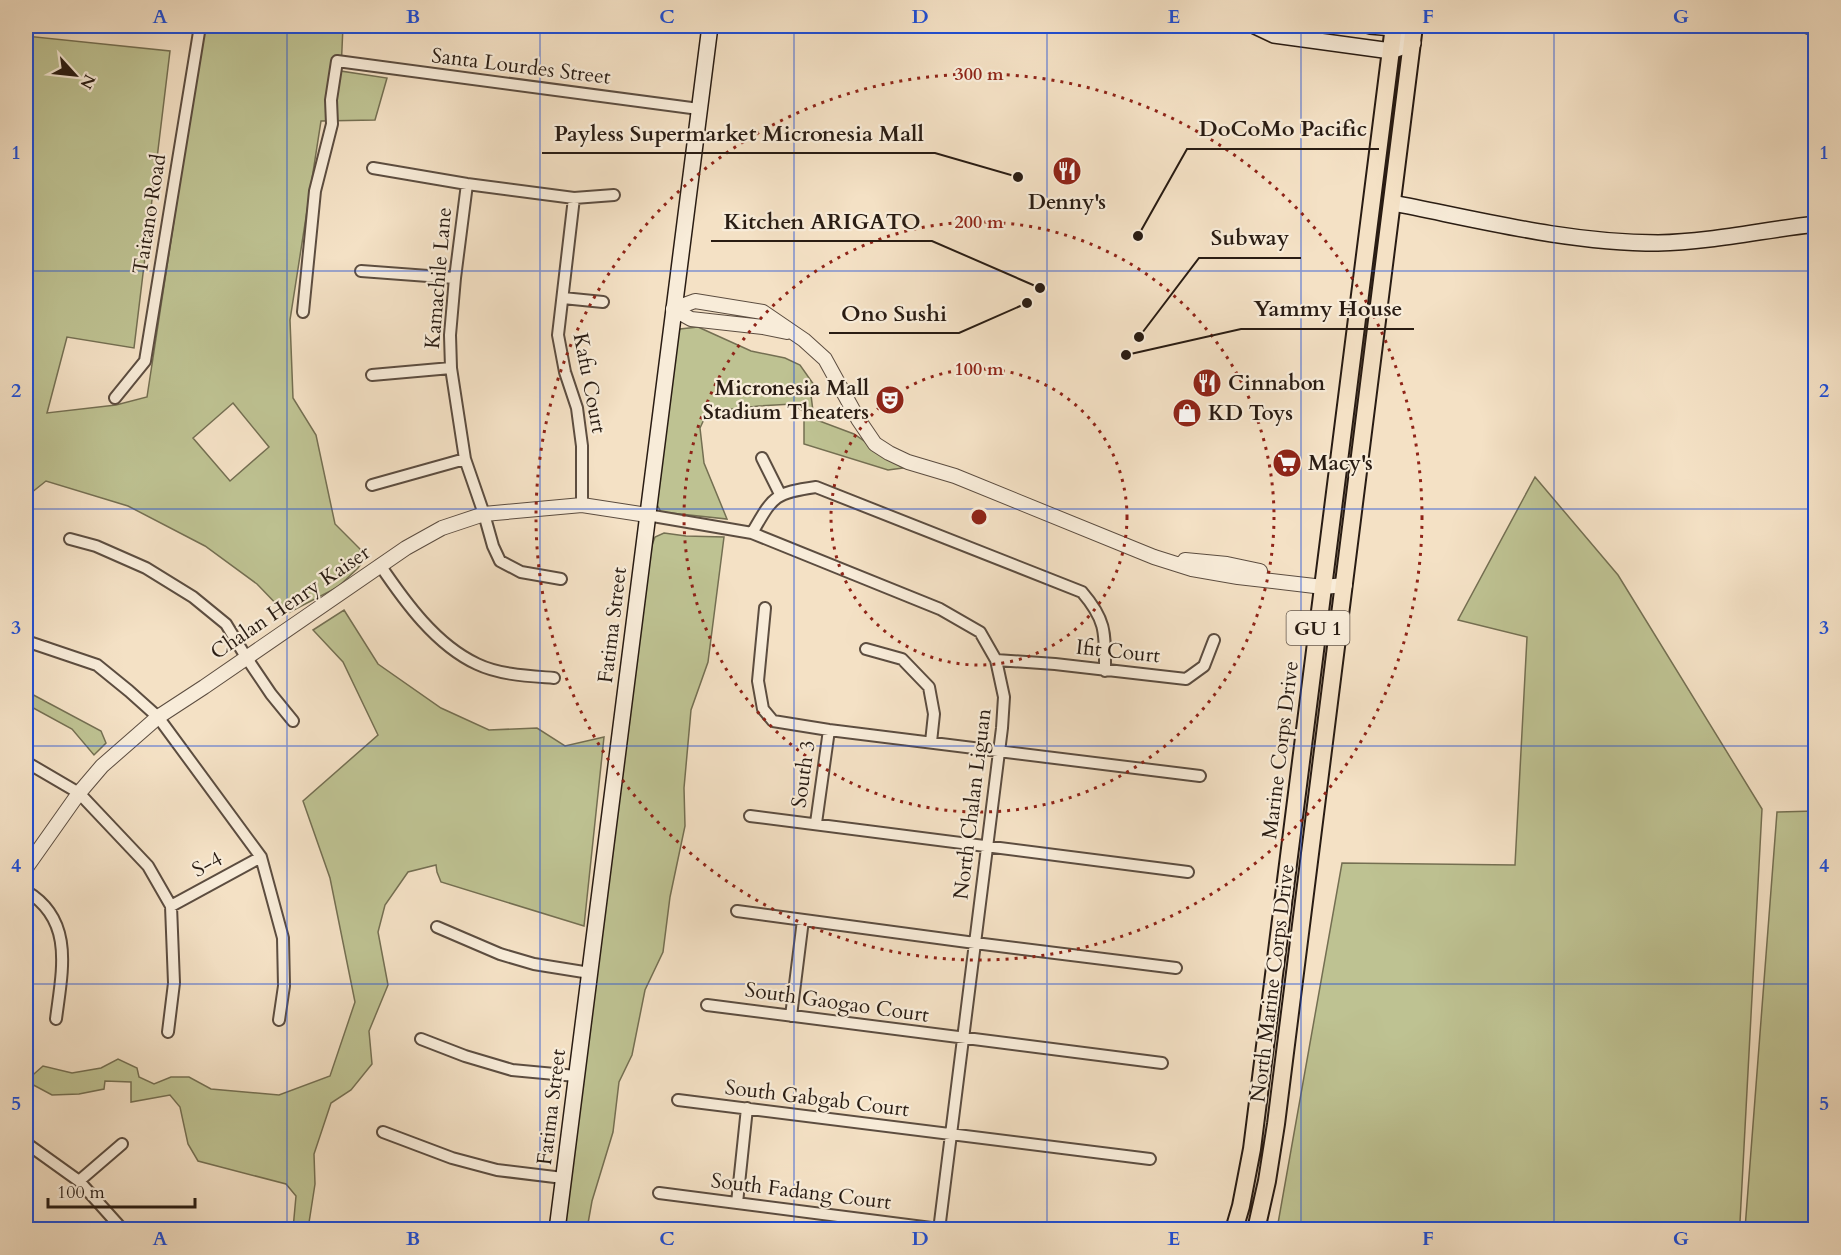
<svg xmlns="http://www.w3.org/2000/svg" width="1841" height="1255" font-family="Cardo,serif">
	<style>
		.green { fill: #bec292; stroke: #746f52; stroke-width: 1.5; fill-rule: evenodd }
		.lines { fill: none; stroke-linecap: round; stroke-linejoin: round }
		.minor-casing { stroke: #5c4d40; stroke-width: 14 }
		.tertiary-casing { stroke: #5c4d40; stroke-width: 16 }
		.secondary-casing { stroke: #291c13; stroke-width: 18 }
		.primary-casing { stroke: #291c13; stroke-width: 20 }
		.minor { stroke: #f8ecd9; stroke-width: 10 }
		.tertiary { stroke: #f8ecd9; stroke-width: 14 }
		.secondary { stroke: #f8ecd9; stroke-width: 15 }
		.primary { stroke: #f4e1c5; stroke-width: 16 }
		.grid { fill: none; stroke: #1d4ed8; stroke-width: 1.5; stroke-opacity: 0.55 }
		.ring { fill: none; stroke: #8f2418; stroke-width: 3; stroke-dasharray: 3 6 }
		.labels { text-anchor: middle; stroke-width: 4.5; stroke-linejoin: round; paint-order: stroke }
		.shield { fill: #f8ecd9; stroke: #675a4e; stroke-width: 1.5 }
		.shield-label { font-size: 20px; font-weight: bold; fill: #291c13 }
		.street-label { font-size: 21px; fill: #291c13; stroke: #f8ecd9 }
		.poi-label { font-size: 21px; font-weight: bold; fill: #291c13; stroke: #f8ecd9; text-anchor: start }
		.centre { fill: #8f2418; stroke: #f8ecd9; stroke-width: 3 }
		.ring-label { font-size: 18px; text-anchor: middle; font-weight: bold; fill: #8f2418; stroke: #f8ecd9; stroke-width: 4.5; stroke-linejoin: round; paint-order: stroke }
		.leader { fill: none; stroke: #291c13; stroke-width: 2 }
		.callout-dot { fill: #291c13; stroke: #f8ecd9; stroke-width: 2 }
		.callout-label { font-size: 22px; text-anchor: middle; font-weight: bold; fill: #291c13; stroke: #f8ecd9; stroke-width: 4.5; stroke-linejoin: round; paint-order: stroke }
		.neatline { fill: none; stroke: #1d4ed8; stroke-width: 2 }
		.grid-label { font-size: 20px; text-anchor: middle; font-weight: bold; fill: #1d4ed8 }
	</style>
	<rect width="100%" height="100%" fill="#f4e1c5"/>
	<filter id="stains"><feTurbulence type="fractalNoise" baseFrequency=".00333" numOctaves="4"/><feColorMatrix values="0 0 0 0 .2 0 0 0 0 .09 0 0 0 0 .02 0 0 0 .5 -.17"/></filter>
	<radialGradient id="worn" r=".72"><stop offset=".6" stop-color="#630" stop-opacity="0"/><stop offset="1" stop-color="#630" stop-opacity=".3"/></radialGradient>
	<!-- green -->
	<path class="green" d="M206 26H343L341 71 387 78 375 120 321 121 290 320 293 398 316 435 335 524 367 556 358 568 338 587 286 614 257 584 205 546 128 506 46 481 26 497V36L170 51 134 348 67 337 47 413 116 405 147 397 197 70ZM233 403 269 447 230 481 193 438Z
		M698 327 751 351 785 358 800 365 814 385 811 395 814 419 854 434 903 468 888 470 804 444V412L793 404 759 406 724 410 706 415 700 428 704 463 727 519 661 512 655 501 677 335 680 329Z
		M1535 477 1618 575 1762 809 1740 1222 1715 1230 1277 1229 1342 863 1515 865 1527 637 1458 620Z
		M664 533 686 536 724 537 708 662 691 710 684 788 685 826 670 897 663 952 645 990 632 1055 619 1082 613 1132 592 1201 587 1229 562 1230 649 553 655 537Z
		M344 610 378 664 441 708 489 730 537 728 565 746 604 737 584 926 441 882 437 872 436 865 408 872 385 905 378 932 388 985 369 1031 372 1064 351 1090 331 1103 314 1154 315 1184 308 1229H293L296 1196 286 1184 198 1161 188 1144 180 1107 170 1095 131 1102V1082L105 1081 104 1089 79 1094 52 1095 26 1081 43 1066 72 1073 101 1068 118 1059 137 1068 139 1077 154 1084 171 1077H189L211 1089 279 1095 330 1076 355 1002 330 878 303 801 378 735 343 662 313 630Z
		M26 691 101 731 106 743 94 755 72 729 26 704Z
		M1815 811V1229H1745L1777 812Z"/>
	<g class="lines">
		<!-- minor casing -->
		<g class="minor-casing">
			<path id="minor" d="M1803 26 1816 31
				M373 168 467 184 574 198 614 195
				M467 184 455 278 450 335 451 368 465 459 484 514 493 546 500 561 521 572 561 579
				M574 198 558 335 565 372 577 408 582 446V505
				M361 271 455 278
				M563 298 603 302
				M303 312 315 191 332 124 331 100 337 61 699 109
				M372 375 451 368
				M115 398 145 361 200 26
				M762 458 780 494
				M372 485 465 459
				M647 515 752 533 940 609 980 632 996 660 1004 697 1002 728 939 1230
				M752 533C773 497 773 493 816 487L1082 592C1107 621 1105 634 1105 671
				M70 539 96 546 146 568 193 597 226 624 246 657 271 694 293 721
				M380 565C405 602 436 645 477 664 500 675 529 676 554 678
				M765 608 758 681 763 709 773 721 829 730 1200 776
				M26 641 97 665 129 691 158 717 261 857 283 938 284 986 279 1020
				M866 649 902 659 929 687 934 714 931 742
				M996 660 1055 664 1186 679 1204 666 1214 640
				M26 762 79 793 148 866 171 906 174 983 168 1032
				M750 816 1188 872
				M816 823 829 730
				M26 891C75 920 62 971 56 1019
				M171 906 261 857
				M737 911 975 943 1176 968
				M437 927 500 954 534 964 590 973
				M707 1005 1162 1063
				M791 1016 803 920
				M421 1039 465 1056 512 1070 576 1076
				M678 1100 1150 1159
				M383 1132 452 1158 497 1170 563 1178
				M26 1143 79 1181 123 1230
				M79 1181 122 1144
				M659 1193 947 1230
				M737 1203 747 1108"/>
		</g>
		<!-- tertiary casing -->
		<g class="tertiary-casing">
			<path id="tertiary" d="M673 309 695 301 763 312 804 340 825 359 858 419 875 444 889 453 908 462 955 476 1154 557 1192 569 1238 577 1323 587 1345 585
				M673 309 691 319 763 327 787 332
				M1185 560 1227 564 1260 571
				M26 868 79 793 102 766 158 717 204 687 406 548 442 528 484 514 582 505 647 515"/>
		</g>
		<!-- secondary casing -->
		<g class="secondary-casing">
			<path id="secondary" d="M1255 26 1274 35 1391 51 1413 43
				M1370 26 1393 28 1403 36
				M1393 203C1480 220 1568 243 1658 243 1711 242 1763 230 1816 224
				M557 1230 710 26"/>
		</g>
		<!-- primary casing -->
		<g class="primary-casing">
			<path id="primary" d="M1234 1230 1241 1206 1252 1149 1394 26
				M1256 1230 1267 1181 1276 1124 1414 26"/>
		</g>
		<!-- minor -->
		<use href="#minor" class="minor"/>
		<!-- tertiary -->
		<use href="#tertiary" class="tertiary"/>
		<!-- secondary -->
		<use href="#secondary" class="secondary"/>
		<!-- primary -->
		<use href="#primary" class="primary"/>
	</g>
	<!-- grid -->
	<path class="grid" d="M287 26V1230M540 26V1230M794 26V1230M1047 26V1230M1301 26V1230M1554 26V1230M26 271H1816M26 509H1816M26 746H1816M26 984H1816"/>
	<!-- distance rings -->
	<g class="ring">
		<circle cx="979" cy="517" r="148"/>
		<circle cx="979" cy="517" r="295"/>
		<circle cx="979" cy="517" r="443"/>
	</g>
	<!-- icons -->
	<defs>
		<g id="restaurant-disc" transform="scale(1.5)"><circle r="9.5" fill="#8f2418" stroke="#f8ecd9"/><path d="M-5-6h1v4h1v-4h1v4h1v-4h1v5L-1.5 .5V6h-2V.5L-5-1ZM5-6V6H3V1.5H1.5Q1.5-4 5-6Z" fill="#fff"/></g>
		<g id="theatre-disc" transform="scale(1.5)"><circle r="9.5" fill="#8f2418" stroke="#f8ecd9"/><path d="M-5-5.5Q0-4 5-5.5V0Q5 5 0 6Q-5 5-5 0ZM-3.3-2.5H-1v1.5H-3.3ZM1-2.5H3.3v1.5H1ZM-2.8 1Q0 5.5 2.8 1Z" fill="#fff"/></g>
		<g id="shop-disc" transform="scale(1.5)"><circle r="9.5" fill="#8f2418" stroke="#f8ecd9"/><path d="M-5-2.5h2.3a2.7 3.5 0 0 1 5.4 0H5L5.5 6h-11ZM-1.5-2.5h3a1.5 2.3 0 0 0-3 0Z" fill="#fff"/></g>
		<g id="supermarket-disc" transform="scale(1.5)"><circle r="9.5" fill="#8f2418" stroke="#f8ecd9"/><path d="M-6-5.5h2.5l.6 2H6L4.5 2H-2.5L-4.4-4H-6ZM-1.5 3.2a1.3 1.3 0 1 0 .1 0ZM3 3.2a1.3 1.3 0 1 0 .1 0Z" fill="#fff"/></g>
	</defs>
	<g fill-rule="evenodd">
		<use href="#restaurant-disc" x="1067" y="171"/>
		<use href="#restaurant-disc" x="1207" y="383"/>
		<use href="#theatre-disc" x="890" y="400"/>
		<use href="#shop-disc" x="1187" y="413"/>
		<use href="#supermarket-disc" x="1287" y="463"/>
	</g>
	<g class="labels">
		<!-- shield labels -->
		<rect class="shield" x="1286.5" y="611" width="63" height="34" rx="4.5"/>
		<g class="shield-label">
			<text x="1318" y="635">GU 1</text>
		</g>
		<!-- street labels -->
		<g class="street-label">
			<text transform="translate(521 66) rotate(7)" y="7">Santa Lourdes Street</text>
			<text transform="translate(149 214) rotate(-81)" y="7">Taitano Road</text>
			<text transform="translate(438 278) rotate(-85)" y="7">Kamachile Lane</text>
			<text transform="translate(590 383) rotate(79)" y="7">Kafu Court</text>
			<text transform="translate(290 602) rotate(-34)" y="7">Chalan Henry Kaiser</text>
			<text transform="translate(612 625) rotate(-83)" y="7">Fatima Street</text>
			<text transform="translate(1118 651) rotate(6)" y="7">Ifit Court</text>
			<text transform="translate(1280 750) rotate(-83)" y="7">Marine Corps Drive</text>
			<text transform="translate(803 774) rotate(-82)" y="7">South 3</text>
			<text transform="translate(972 804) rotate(-83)" y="7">North Chalan Liguan</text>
			<text transform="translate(207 864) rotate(-29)" y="7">S-4</text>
			<text transform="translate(1272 983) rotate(-83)" y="7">North Marine Corps Drive</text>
			<text transform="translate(837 1002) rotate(8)" y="7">South Gaogao Court</text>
			<text transform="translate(817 1098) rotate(7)" y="7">South Gabgab Court</text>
			<text transform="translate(551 1107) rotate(-83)" y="7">Fatima Street</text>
			<text transform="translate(801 1191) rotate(7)" y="7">South Fadang Court</text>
		</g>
		<!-- poi labels -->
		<g class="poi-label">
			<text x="1067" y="209" text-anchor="middle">Denny's</text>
			<text x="1228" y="390">Cinnabon</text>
			<text x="869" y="395" text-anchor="end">Micronesia Mall<tspan x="869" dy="24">Stadium Theaters</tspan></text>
			<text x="1208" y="420">KD Toys</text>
			<text x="1308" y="470">Macy's</text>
		</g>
	</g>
	<circle cx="979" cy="517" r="9" class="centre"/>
	<g class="ring-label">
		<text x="979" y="80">300 m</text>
		<text x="979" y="228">200 m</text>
		<text x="979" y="375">100 m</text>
	</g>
	<!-- callouts -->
	<path class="leader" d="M1138 236L1187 149H1379M1018 177L935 153H542M1040 288L932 241H711M1139 337L1199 258H1301M1126 355L1241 329H1414M1027 303L959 333H829"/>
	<g class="callout-dot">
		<circle cx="1138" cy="236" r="6"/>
		<circle cx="1018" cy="177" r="6"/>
		<circle cx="1040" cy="288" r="6"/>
		<circle cx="1139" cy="337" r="6"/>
		<circle cx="1126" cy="355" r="6"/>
		<circle cx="1027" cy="303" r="6"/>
	</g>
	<g class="callout-label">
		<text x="1283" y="136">DoCoMo Pacific</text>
		<text x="739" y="141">Payless Supermarket Micronesia Mall</text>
		<text x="822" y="229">Kitchen ARIGATO</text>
		<text x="1250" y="245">Subway</text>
		<text x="1328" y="316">Yammy House</text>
		<text x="894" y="321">Ono Sushi</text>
	</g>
	<!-- margin -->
	<rect width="1841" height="1255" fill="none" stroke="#f4e1c5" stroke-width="66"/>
	<!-- north arrow -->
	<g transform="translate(75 75) rotate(117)" stroke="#f8ecd9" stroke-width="4.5" paint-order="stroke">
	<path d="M0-4.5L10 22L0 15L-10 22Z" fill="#291c13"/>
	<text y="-9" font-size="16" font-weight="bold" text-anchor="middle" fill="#291c13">N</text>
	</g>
	<!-- scale -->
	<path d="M48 1198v9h147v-9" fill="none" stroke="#291c13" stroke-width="3"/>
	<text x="57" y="1198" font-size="18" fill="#291c13" stroke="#f8ecd9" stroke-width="4.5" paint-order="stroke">100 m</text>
	<rect x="33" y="33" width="1775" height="1189" class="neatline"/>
	<g class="grid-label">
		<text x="160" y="23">A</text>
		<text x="413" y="23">B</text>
		<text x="667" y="23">C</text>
		<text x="920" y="23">D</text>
		<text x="1174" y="23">E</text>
		<text x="1428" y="23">F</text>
		<text x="1681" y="23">G</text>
		<text x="16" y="159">1</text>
		<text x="1824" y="159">1</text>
		<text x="16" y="397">2</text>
		<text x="1824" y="397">2</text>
		<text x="16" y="634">3</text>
		<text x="1824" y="634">3</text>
		<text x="16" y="872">4</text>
		<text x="1824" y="872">4</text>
		<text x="16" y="1110">5</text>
		<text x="1824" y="1110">5</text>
		<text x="160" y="1245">A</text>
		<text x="413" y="1245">B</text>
		<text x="667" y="1245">C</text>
		<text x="920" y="1245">D</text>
		<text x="1174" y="1245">E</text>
		<text x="1428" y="1245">F</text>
		<text x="1681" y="1245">G</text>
	</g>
	<rect width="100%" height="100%" filter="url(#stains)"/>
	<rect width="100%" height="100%" fill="url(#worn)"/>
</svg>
